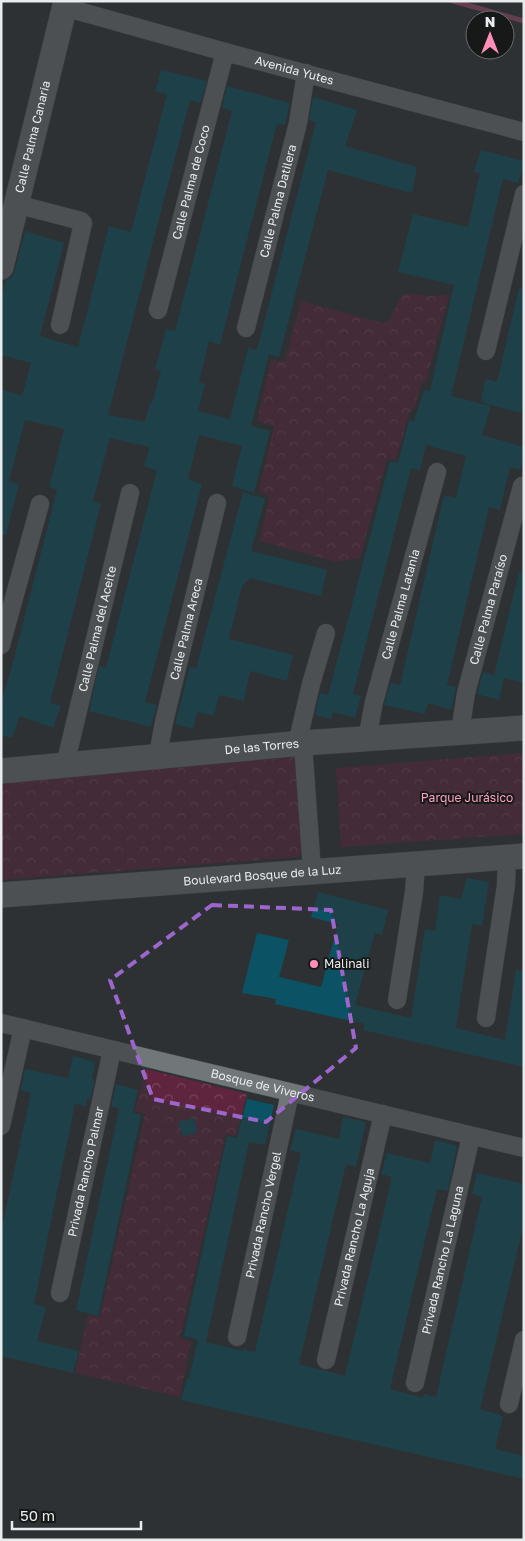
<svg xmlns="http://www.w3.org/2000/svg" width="525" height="1541" font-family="'Golos Text',sans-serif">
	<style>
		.park { fill: url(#park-crowns) }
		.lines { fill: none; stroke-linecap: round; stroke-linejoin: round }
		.stream { stroke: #a34f71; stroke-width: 5 }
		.building { fill: #0b5364 }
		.street-casing { stroke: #4c5051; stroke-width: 19 }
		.secondary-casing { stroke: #4c5051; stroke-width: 26 }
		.street { stroke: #717678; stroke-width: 18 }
		.secondary { stroke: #717678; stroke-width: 25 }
		.marked { fill: none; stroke: #9c66cd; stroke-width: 4; stroke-dasharray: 10 6; stroke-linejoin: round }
		.poi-dot { fill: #ff8eb9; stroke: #171919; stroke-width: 2 }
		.labels { text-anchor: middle; stroke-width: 4; stroke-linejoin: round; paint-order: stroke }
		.street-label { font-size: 12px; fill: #e9eced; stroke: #171919 }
		.park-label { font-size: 12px; fill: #fea0c2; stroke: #171919 }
		.poi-label { font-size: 12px; fill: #e9eced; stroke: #171919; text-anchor: start }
	</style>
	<defs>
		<pattern id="park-crowns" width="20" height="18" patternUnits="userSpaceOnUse" patternTransform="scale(1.25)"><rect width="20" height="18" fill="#60253e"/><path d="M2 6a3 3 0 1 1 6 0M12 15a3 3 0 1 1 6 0" fill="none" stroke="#77455a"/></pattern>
	</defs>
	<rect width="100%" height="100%" fill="#2d3133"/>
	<!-- park -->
	<path class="park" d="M410 293 426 296 449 295 426 381 422 382 415 406 409 414 396 460 387 459 360 558 336 562 260 541 269 497 259 490 274 426 257 421 271 360 285 361 301 301 383 323 389 321 402 295Z
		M524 753V834L341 847 336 768Z
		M297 757 305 852 297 857 1 880V781Z
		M146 1069 247 1094 236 1136 226 1134 180 1339 191 1341 180 1397 75 1373 88 1315 100 1317 145 1114 135 1111Z"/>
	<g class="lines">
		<!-- stream -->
		<path class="stream" d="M453 1 524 21"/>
	</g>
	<!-- building -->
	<path class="building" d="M161 70 207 81 201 101 199 103 190 100 108 415 145 422 150 403H152L161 371 155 369 166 329 175 331 232 111 222 108 227 86 290 103 285 125 277 124 274 135 220 345 209 341 199 382 205 384 198 411 230 419 248 348 257 350 316 122 309 120 313 97 357 110 345 146 417 167 412 193 328 170 279 357 269 354 251 426 270 431 254 493 232 486 242 446 199 435 188 479 202 484 145 702 157 705 151 727 89 711 99 666 106 668 157 470 144 466 150 447 110 438 93 501 101 504 50 703 61 706 53 728 20 716 12 738 1 735V703L12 666 57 490 49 487 64 429 25 420 9 481 19 484 6 535H1V389L22 396 31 363 1 355V299L6 280 12 277 15 270 25 231 64 243 40 336 78 347 109 226 131 232 167 94 155 92Z
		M481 150 524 161V164L518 183 503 179 451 396 491 406 482 435 524 447V453L520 470 510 467 500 510 489 507 447 685 456 687 451 710 428 703 425 714 384 705 390 683 400 685 444 495 456 498 466 456 426 445 420 470 411 468 353 694 361 696 355 718 333 712 331 719 315 715 320 693 328 695 390 461 398 463 409 420 414 421 424 390 430 391 454 285 398 272 413 214 468 227 480 173 474 172Z
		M519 288 524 289V402L521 413 481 402 485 379 497 382Z
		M243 492 265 499 251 551 327 570 321 596 250 578 242 586 229 639 293 655 287 681 250 671 244 701 219 695 214 716 197 712 193 729 175 724 190 667 196 669Z
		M519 572 524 573V683L504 678 499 700 477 694 483 672 494 675Z
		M467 878 489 882 482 926 472 924 456 1028 505 1040 516 970 524 971V1067L363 1030 365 1024 275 1004 276 999 242 993 257 933 289 940 279 977 321 987 338 924 311 917 318 892 388 910 382 935 375 933 355 1005 411 1018 425 929 435 931 440 895 461 899Z
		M73 1056 95 1062 92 1079H95L90 1100 87 1099 86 1106 75 1104 34 1304 46 1307 37 1341 79 1351 73 1373 1 1356V1231L31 1093 20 1090 22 1083 25 1069 68 1078Z
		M116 1084 138 1090 133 1113 141 1115 98 1316 76 1310 119 1109 111 1106Z
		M247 1099 274 1105 265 1145 249 1142 206 1342 243 1351V1349L255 1352 301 1153 290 1150 296 1129 339 1139 343 1117 366 1122 356 1167 346 1164 299 1364 345 1376 392 1177 381 1174 387 1153 430 1163 435 1140 457 1146 448 1191 437 1189 390 1389 423 1398 424 1394 436 1397 482 1197 472 1194 477 1173 524 1184V1223L480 1409 503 1416 495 1449 524 1456V1479L181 1400 187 1378 189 1379 198 1340 202 1341 184 1336 227 1136 237 1138Z
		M193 1118 198 1132 183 1137 178 1122Z"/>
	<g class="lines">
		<!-- street casing -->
		<g class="street-casing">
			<g id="street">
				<path id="s1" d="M64 7 225 52 524 132"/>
				<path d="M16 204 81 221 83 223 60 325"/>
				<path id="s2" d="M158 310 225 52"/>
				<path id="s3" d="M246 328 298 123 306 73"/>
				<path d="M486 351 524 194"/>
				<path d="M1 645 40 504"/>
				<path id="s4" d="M460 732 466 693 522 486"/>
				<path id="s5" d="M367 739 374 702 437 472"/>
				<path d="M303 743 312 871"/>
				<path d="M297 744 311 684 326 633"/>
				<path id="s6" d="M158 755 164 722 217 503"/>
				<path id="s7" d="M65 765 130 493"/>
				<path d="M397 1000 414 892 416 864"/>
				<path d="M486 1018 506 885 507 857"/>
				<path id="s8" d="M1 1023 524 1148"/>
				<path d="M1 1126 23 1028"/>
				<path id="s9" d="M60 1293 112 1050"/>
				<path id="s10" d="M237 1337 290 1093"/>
				<path id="s11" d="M326 1360 383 1114"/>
				<path id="s12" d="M415 1383 471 1136"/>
				<path d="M509 1404 524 1340"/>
			</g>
		</g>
		<!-- secondary casing -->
		<g class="secondary-casing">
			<g id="secondary">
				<path id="s13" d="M1 267 66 1"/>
				<path id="s14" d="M1 771 303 743 524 728"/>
				<path id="s15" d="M1 895 524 856"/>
			</g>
		</g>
		<!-- street -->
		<use href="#street" class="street"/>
		<!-- secondary -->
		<use href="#secondary" class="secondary"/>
	</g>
	<!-- marked area -->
	<path d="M0 0H525V1541H0ZM212 905 331 910 356 1048 266 1122 153 1099 110 980Z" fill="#2d3133" fill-opacity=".55" fill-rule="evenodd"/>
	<path class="marked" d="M212 905 331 910 356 1048 266 1122 153 1099 110 980Z"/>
	<!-- markers -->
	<circle class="poi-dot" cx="314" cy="964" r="5"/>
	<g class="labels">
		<!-- street labels -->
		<g class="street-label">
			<text dy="4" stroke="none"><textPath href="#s1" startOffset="239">Avenida Yutes</textPath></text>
			<text dy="4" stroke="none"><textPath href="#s13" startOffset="134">Calle Palma Canaria</textPath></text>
			<text dy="4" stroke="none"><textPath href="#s2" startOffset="132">Calle Palma de Coco</textPath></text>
			<text dy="4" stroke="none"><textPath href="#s3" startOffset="131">Calle Palma Datilera</textPath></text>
			<text dy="4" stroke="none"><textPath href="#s5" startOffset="139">Calle Palma Latania</textPath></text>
			<text dy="4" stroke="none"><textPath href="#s4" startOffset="126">Calle Palma Paraíso</textPath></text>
			<text dy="4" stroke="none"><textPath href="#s7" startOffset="140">Calle Palma del Aceite</textPath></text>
			<text dy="4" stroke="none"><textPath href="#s6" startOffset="129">Calle Palma Areca</textPath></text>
			<text dy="4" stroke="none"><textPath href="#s14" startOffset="262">De las Torres</textPath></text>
			<text dy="4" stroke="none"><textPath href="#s15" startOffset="262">Boulevard Bosque de la Luz</textPath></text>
			<text dy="4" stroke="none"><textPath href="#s8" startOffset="269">Bosque de Viveros</textPath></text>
			<text dy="4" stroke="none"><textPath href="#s9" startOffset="124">Privada Rancho Palmar</textPath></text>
			<text dy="4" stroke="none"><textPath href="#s10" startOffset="125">Privada Rancho Vergel</textPath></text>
			<text dy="4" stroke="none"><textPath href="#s11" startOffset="126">Privada Rancho La Aguja</textPath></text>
			<text dy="4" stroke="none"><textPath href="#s12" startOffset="126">Privada Rancho La Laguna</textPath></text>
		</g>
		<!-- park labels -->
		<g class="park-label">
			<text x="467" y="802">Parque Jurásico</text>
		</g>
		<!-- poi labels -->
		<g class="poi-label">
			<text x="324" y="968">Malinali</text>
		</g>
	</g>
	<!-- border -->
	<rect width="525" height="1541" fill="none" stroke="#e9eced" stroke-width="5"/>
	<!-- north arrow -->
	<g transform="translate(490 35)"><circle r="24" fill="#171919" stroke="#6b6d6e"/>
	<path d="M0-4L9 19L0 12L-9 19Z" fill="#ff8eb9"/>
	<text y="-8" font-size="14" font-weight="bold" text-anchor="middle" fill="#e9eced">N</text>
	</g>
	<!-- scale -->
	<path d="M12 1521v8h129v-8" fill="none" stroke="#e9eced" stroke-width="2.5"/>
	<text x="20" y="1521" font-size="15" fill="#e9eced" stroke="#171919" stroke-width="4" paint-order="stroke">50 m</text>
</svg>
